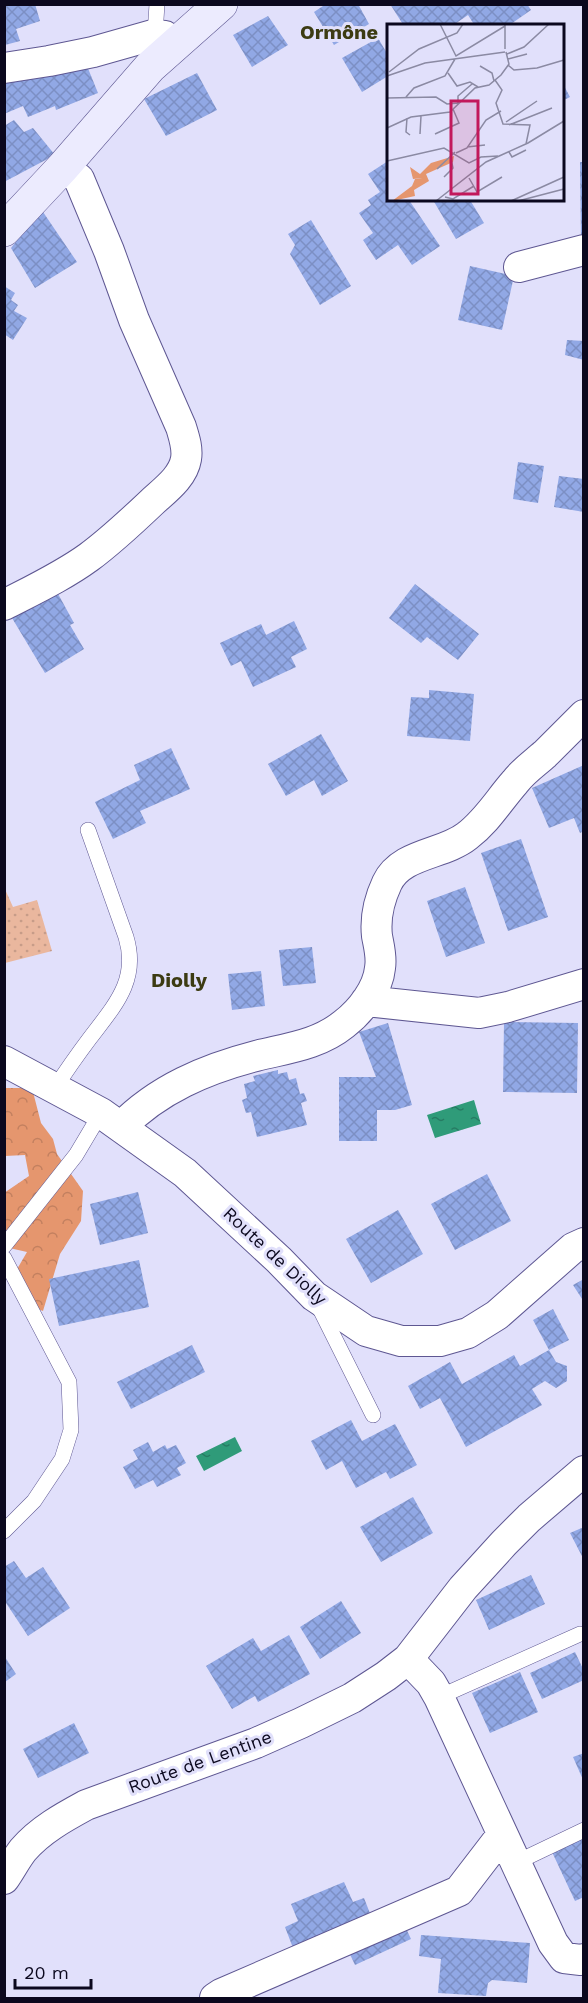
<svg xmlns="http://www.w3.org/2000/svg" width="588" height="2003" font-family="'Work Sans',sans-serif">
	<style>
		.forest { fill: url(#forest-crowns) }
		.park { fill: url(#park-dots) }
		.water { fill: url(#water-ripples) }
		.building { fill: url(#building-cross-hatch) }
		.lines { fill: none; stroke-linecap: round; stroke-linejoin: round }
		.lane-casing { stroke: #5e5792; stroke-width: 16 }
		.street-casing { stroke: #5e5792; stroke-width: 32 }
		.secondary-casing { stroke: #5e5792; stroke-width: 34 }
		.lane { stroke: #fff; stroke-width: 15 }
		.street { stroke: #fff; stroke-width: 30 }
		.secondary { stroke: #ecebfe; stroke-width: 33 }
		.labels { text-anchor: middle; stroke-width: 6; stroke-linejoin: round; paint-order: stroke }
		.street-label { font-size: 18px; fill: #0b081e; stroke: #e1e0fb }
		.neighbourhood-label { font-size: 20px; font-weight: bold; fill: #3c3b12; stroke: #e1e0fb }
		.inset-road { fill: none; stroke: #8b8aa3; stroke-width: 1.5 }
		.view { fill: #c2185b; fill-opacity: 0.15; stroke: #c2185b; stroke-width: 3 }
		.inset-edge { fill: none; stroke: #0b081e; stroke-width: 3 }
	</style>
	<defs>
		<pattern id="forest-crowns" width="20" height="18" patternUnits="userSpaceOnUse" patternTransform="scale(1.5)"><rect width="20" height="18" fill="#e5966e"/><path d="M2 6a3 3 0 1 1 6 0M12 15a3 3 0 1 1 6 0" fill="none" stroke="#c3805f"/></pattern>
		<pattern id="park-dots" width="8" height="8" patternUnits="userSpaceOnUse" patternTransform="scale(1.5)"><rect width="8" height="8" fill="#eab79e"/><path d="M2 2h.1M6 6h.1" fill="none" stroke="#c79c88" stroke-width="1.8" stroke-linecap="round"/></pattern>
		<pattern id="water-ripples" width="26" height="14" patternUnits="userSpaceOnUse" patternTransform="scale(1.5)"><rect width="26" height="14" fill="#2f9b79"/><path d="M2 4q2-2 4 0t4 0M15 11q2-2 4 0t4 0" fill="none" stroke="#267c63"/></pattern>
		<pattern id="building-cross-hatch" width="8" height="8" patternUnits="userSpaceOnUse" patternTransform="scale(1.5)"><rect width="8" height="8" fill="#91a8e5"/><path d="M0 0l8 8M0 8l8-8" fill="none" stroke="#7c8fc4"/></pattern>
	</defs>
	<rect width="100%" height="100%" fill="#e1e0fb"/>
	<!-- forest -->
	<path class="forest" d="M5 1088H32L41 1123 53 1139 57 1154 83 1191 81 1221 60 1254 43 1311 20 1302 9 1283 27 1252 5 1247 4 1193 29 1176 25 1155 5 1156Z"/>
	<!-- park -->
	<path class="park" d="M4 887 13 907 37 900 52 951 5 963Z"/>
	<!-- water -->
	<path class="water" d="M474 1100 481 1124 435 1138 427 1115Z
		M235 1437 242 1451 204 1471 196 1456Z"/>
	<!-- building -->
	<path class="building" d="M5 4H35L40 21 16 29 20 41 5 45Z
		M326 4H358L369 24 334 45 314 12Z
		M390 4H527L531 10 508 26H475L468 15 452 26H404Z
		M268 16 288 45 252 67 233 35Z
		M378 38 388 55V76L362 92 342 58Z
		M85 61 98 93 56 110 55 106 28 117 23 106 4 114V79Z
		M197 73 217 110 166 136 144 99Z
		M562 82 570 97 562 101Z
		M14 120 24 132 33 128 55 155 4 182V126Z
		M388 161V200H409L440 246 412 265 398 245 376 260 363 240 373 233 359 213 371 205 368 200 380 192 368 174Z
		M580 162H584V240H581Z
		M433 200H470L484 223 456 239Z
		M41 209 77 262 35 288 11 248Z
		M311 220 351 286 320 305 290 254 295 245 288 234Z
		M470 266 514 276 502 330 458 320Z
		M4 286 15 293 11 300 18 305 14 311 27 318 13 340 4 334Z
		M567 340 584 341V360L565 355Z
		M518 462 544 466 538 503 513 499Z
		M559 476 584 479V512L554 507Z
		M415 584 479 634 458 660 427 637 421 643 389 618Z
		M57 592 74 623 70 625 84 649 45 673 12 618Z
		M294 621 307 649 291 657 296 667 253 687 241 661 231 666 220 643 261 624 266 635Z
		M429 690 474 694 470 741 407 736 411 697 429 698Z
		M321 734 348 781 322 796 314 780 286 796 268 764Z
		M171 748 190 789 140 811 146 823 113 839 95 802 140 780 134 765Z
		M584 765V831L580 833 574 818 549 828 532 788Z
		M521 839 548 917 508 931 481 853Z
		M465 887 485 943 446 957 427 901Z
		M312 947 316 983 283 986 279 950Z
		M261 971 265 1006 232 1010 228 974Z
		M504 1022 578 1023 577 1093 503 1092Z
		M388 1023 412 1105 395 1110H377V1141H339V1077H376L359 1032Z
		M278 1070V1074L287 1072 289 1080 296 1078 300 1094 304 1093 307 1101 301 1103 307 1125 257 1137 251 1112 246 1113 242 1100 247 1098 244 1084 255 1081 253 1076Z
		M487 1174 511 1221 455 1250 431 1204Z
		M138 1192 148 1233 100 1245 90 1204Z
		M398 1210 423 1254 371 1283 346 1239Z
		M139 1260 149 1307 59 1326 49 1279Z
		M584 1279V1302L573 1285Z
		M553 1309 569 1340 549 1350 533 1320Z
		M192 1345 205 1372 131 1409 117 1382Z
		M549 1350 556 1362 567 1366V1381L556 1388 545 1381 532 1389 542 1405 466 1447 440 1398 420 1409 408 1386 450 1362 462 1384 514 1355 520 1366Z
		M351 1420 362 1441 395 1424 417 1465 390 1479 386 1472 356 1488 342 1461 326 1470 311 1441Z
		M148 1442 153 1452 165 1445 167 1449 176 1445 186 1463 177 1468 181 1475 157 1487 153 1480 135 1489 123 1467 138 1459 133 1450Z
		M413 1497 433 1533 381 1562 360 1527Z
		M584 1527V1560L570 1533Z
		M14 1561 26 1578 43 1567 70 1608 28 1636 4 1600V1567Z
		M531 1575 545 1604 489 1630 476 1600Z
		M341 1601 361 1633 320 1659 300 1627Z
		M289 1635 310 1674 258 1702 255 1696 232 1709 206 1666 253 1638 261 1651Z
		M575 1652 584 1671V1680L542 1699 530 1673Z
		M5 1657 16 1674 5 1682Z
		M520 1672 538 1712 490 1733 472 1693Z
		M74 1723 89 1753 38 1778 23 1749Z
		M584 1753V1782L573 1757Z
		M584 1837V1897L575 1901 552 1852Z
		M344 1882 353 1902 364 1898 373 1921 293 1948 285 1927 298 1921 291 1904Z
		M403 1922 411 1939 355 1965 347 1948Z
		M421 1935 530 1943 527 1983 492 1980 488 1983 486 1996 438 1993 441 1959 419 1956Z"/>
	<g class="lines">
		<!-- lane casing -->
		<g class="lane-casing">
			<path id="lane" d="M155 35 157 4
				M55 1088C66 1071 78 1054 90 1038 115 1005 139 980 126 937L88 830
				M4 1246 76 1155 101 1113
				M4 1258 69 1382 71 1430 62 1459 34 1501 4 1531
				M318 1305 373 1415
				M439 1697 580 1634
				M515 1863 584 1830"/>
		</g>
		<!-- street casing -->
		<g class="street-casing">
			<path id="street" d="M4 68 49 61 93 52 153 35 165 36 175 44
				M519 267 584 250
				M4 605C33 590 63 576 89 557 112 540 132 521 152 502 165 490 183 477 186 459 188 448 184 437 181 427L134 320 109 251 79 179 63 167
				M366 1001 479 1013 508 1007 584 984
				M4 1061 101 1113 185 1173 279 1260 314 1296 366 1331 401 1341H440L468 1333 497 1315 573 1248 584 1243
				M121 1127C158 1089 206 1069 256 1056 288 1048 318 1045 344 1024 361 1011 378 989 380 968 382 957 379 947 377 936 375 918 379 900 387 883 401 853 443 855 467 836 487 821 499 800 515 782 523 771 535 763 545 754 558 741 571 728 584 715
				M408 1659 431 1683 439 1697 553 1943 564 1958 581 1960 584 1959
				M4 1879C11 1869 16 1859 23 1850 40 1830 64 1817 86 1805L256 1743 301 1723 352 1698 386 1676 408 1659 463 1588 504 1543 529 1518 584 1471
				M215 1998 221 1994 459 1891 502 1835"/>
		</g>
		<!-- secondary casing -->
		<g class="secondary-casing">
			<path id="secondary" d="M4 230 63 167 150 67 221 4"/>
		</g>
		<!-- lane -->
		<use href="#lane" class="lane"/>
		<!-- street -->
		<use href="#street" class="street"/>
		<!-- secondary -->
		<use href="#secondary" class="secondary"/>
	</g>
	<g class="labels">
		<!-- street labels -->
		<g class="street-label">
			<text transform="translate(275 1256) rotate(43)" y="6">Route de Diolly</text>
			<text transform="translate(200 1762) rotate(-20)" y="6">Route de Lentine</text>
		</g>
		<!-- neighbourhood labels -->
		<g class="neighbourhood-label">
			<text x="339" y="39">Ormône</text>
			<text x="179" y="987">Diolly</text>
		</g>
	</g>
	<!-- overview -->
	<g transform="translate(387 24)">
		<rect width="177" height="177" fill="#e1e0fb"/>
		<path d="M67 132 66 138 39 150 42 157 27 166 28 172 5 177 25 162 28 155 35 154 26 155 23 143 33 150 44 139Z" fill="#e5966e"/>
		<path class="inset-road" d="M53 0 69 32 118 2M118 0V25M120 30 137 23 162 0M121 35 140 30M121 41 127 46 150 44 177 36M93 42 105 49 107 57M2 48 32 25 70 9 76 0M61 49 70 62 83 58 91 63M0 52 38 39 118 28M108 56 115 66 109 79 116 100 143 101 139 120M19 73 27 64 58 52 68 35M0 74 49 73 60 80 72 79M71 79V72L85 60M20 94 19 108 23 111M119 98 150 77M122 101 165 84M0 104 24 93 63 88 88 64 102 61 114 51 122 40 119 28M33 110 34 92M48 110 72 99 66 85M80 123 98 121M122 128 125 133 139 126M69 129 80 124 99 96 114 87M0 137 57 124 82 139 94 133 111 132M50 145 68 128M57 153 66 144 64 135M82 154 90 168 115 153M58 173 66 175 87 162M49 177 99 138 141 119 177 97M124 177 177 153M131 177 177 165"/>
		<path class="view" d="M64 77H91V170H64Z"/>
		<rect width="177" height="177" class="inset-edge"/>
	</g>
	<!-- border -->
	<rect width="588" height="2003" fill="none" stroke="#0b081e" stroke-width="12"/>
	<!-- scale -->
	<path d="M15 1979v9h76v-9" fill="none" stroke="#0b081e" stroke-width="3"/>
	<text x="24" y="1979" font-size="18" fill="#0b081e" stroke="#e1e0fb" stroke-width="4.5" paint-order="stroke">20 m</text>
</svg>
